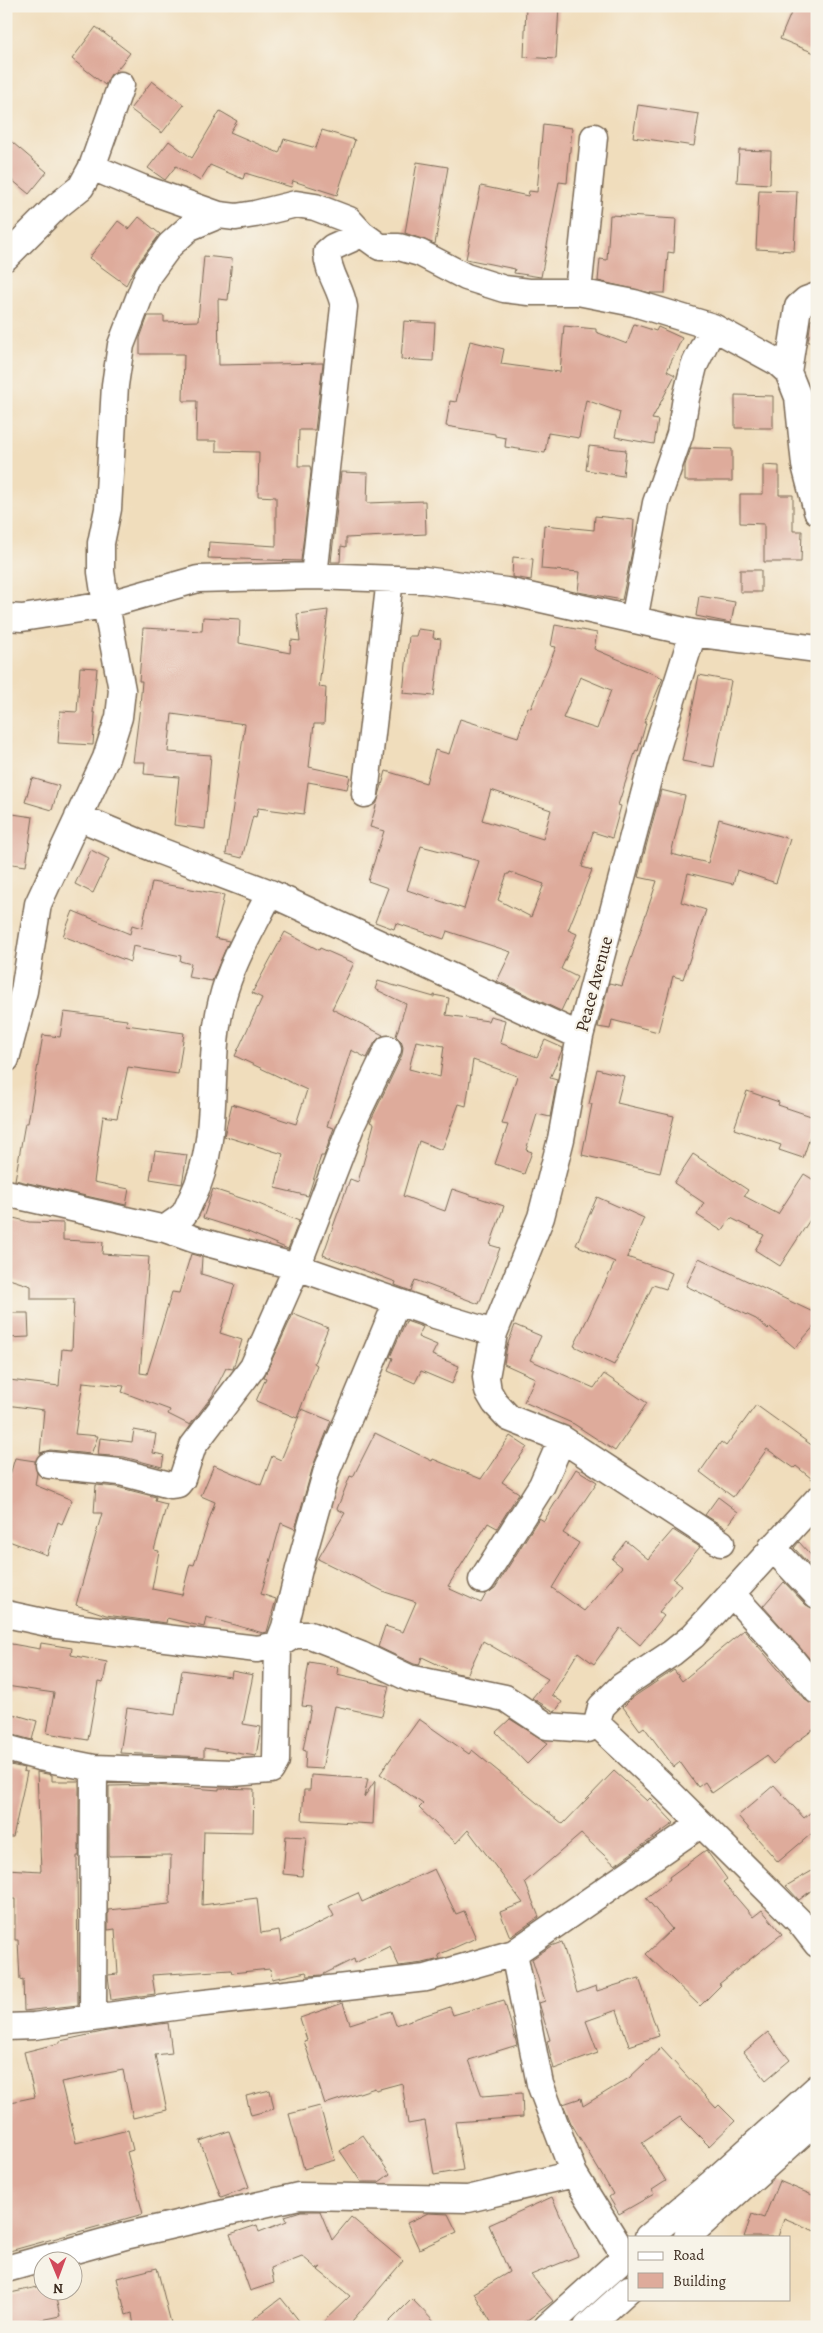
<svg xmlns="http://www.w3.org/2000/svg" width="823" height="2333" font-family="Alegreya,serif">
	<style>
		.building { fill: #deab9b; fill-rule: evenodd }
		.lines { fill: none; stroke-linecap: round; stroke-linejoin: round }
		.minor-casing { stroke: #7a6955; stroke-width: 29 }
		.minor { stroke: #fff; stroke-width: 26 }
		.labels { text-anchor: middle; stroke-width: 4.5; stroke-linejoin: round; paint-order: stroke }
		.street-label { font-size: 18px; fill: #3b2a1e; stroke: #f7f3e8 }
	</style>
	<rect width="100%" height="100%" fill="#f7f3e8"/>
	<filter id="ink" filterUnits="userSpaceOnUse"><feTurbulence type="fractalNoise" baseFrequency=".02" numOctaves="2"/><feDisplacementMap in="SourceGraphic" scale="10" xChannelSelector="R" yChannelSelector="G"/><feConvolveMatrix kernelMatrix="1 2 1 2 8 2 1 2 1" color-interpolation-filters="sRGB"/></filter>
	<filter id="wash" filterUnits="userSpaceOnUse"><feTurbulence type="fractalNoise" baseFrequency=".0096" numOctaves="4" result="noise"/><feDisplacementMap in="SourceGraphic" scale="20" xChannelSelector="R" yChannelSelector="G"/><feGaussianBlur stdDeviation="1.12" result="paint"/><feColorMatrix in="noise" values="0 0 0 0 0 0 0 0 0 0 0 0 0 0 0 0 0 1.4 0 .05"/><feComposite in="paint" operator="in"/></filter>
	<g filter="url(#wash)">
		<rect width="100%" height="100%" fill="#f0ddbc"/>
		<g id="blocks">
			<!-- building -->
			<path class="building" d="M526 6H559L556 59 524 57Z
				M794 6H817V54L780 39Z
				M96 27 130 53 115 72 111 74 105 85 72 59Z
				M152 81 184 105 162 133 130 109Z
				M638 105 699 114 694 146 633 137Z
				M220 111 237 121 230 132 279 153 284 139 316 148 322 130 355 140 337 195 293 181 291 187 245 173 243 179 210 165 200 181 176 166 165 180 148 168 169 141 192 158Z
				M543 124 572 128 567 183 559 182 541 277 514 273 515 269 466 259 481 186 528 196 529 191 537 192Z
				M6 137 47 172 29 194 6 175Z
				M739 150 771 151 770 184 737 182Z
				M417 162 448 167 435 244 405 233Z
				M759 190 797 191 794 251 756 249Z
				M610 215 676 219 674 253 668 252 665 293H651L598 281 600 259 607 260Z
				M139 217 160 234 136 266 126 285 89 258 118 221 129 229Z
				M204 256 232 259 228 300 218 299 219 365 323 363 315 430H299L298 466H310L311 472 301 561 208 558 209 542 276 546V497L258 496 259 452 216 451V441H196L197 401H183L184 354H140V338L148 316H164V322L198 321Z
				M815 319 817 341 808 342 811 320Z
				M404 321 435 323 433 361 401 359Z
				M634 324 656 331 658 327 682 338 667 371 675 375 652 419 658 420 654 444 615 437 620 412 586 400 579 438 548 433 545 453 505 447 506 438 495 436V434L446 426 450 401 456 402 470 341 504 349 501 364 560 372 564 326 596 329V332L627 344Z
				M735 395 773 396V428H735Z
				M589 446 626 450 623 476 586 470Z
				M691 448 732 449V481H685V465Z
				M763 465 779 466V495H793V531H802L801 562H764V524L740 523V494H763Z
				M341 472 368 473 367 503 425 501 426 534 346 538V547L341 546 340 562H331Z
				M595 516 634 520 632 551 622 600 578 592 580 572 541 569 544 525 594 530Z
				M513 557 533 559 531 580 512 577Z
				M740 570H761V592H740Z
				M699 596 735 602 731 623 696 616Z
				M328 610 319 687 326 688 324 724H314L309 767 350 776 347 789 308 782 304 814 258 808 256 817 253 816 242 858 226 854 245 724 172 714 168 752 211 755 205 829 174 825 179 777 144 774 145 762H133L140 706 142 681H139L143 628 202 631 203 617 240 619 239 643 290 653 291 640 300 641 297 614Z
				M555 625 597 633 594 649 663 678 644 723H646L638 751 636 750 618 805 621 806 612 838 593 832 582 867 592 870 568 930 577 934 561 969 577 977 561 1011 497 981 511 952 447 931 444 939 396 923 394 929 375 922 388 888 368 881 384 831 370 827 386 771 426 783 435 750 449 754 460 719 518 737 528 707 531 708 556 647 551 646ZM580 677 611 690 597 729 563 718ZM491 790 551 810 543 839 482 820ZM421 846 479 861 464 909 407 890ZM510 872 544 884 531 917 498 900 507 874H509Z
				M418 629 434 631 433 638 441 639 434 696 403 693 409 636H416Z
				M80 667 97 668 93 713H95L93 745 58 743 60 711 77 712Z
				M699 675 731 681 714 767 682 761Z
				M32 778 59 786 52 810 25 802Z
				M661 790 685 796 671 854 708 863 719 819 790 839 776 883 737 870 733 884 688 873 681 902 706 910 683 979 673 976 658 1032 612 1020 610 1029 598 1027 609 983 622 986 657 881 638 877Z
				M6 813 33 817 26 866 6 863Z
				M91 850 109 859 93 893 75 884Z
				M152 882 224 895 215 938 229 941 212 981 188 977 191 964 180 961 181 956 133 946 130 962 63 936 73 911 130 934 132 925 142 928Z
				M285 932 319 950 320 948 354 963 332 1009 383 1035 375 1042 367 1058 351 1050 327 1126 334 1128 324 1156H321L308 1196 275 1188 283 1154 224 1136 232 1104 296 1124 307 1090 235 1056 262 998 252 993Z
				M378 981 434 997V995L449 998 446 1015 488 1021 490 1016 505 1020 500 1043 537 1057 545 1040 563 1048 550 1078 557 1080 550 1117 537 1114 526 1150 532 1152 524 1174 495 1164 508 1125 502 1124 517 1076 473 1060 466 1106 459 1104 442 1150 419 1141 403 1196 445 1211 452 1189 504 1206 490 1245 500 1248 479 1304 415 1280 411 1291 395 1285 396 1282 323 1255 350 1179 358 1182 374 1124 370 1122 402 1055 403 1047 401 1041 396 1036 406 1004 375 989ZM416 1041 444 1046 440 1077 409 1069Z
				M64 1012 127 1020 126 1025 184 1033 178 1074 128 1067 117 1118 103 1116 94 1182 129 1189 126 1205 15 1180 25 1123H28L43 1035 60 1037Z
				M597 1069 624 1076 617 1103 674 1116 660 1173 582 1155 592 1104H589Z
				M747 1091 779 1102 778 1105 817 1118V1139L810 1137 803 1158 779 1150 781 1145 734 1129Z
				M155 1151 187 1155 182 1184 150 1179Z
				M693 1154 748 1190 744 1196 778 1214 804 1174 817 1182V1209L780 1266 755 1250 764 1235 731 1218 722 1231 697 1215 704 1203 674 1183Z
				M213 1189 259 1204 299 1221 288 1249 248 1232 203 1218Z
				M597 1197 644 1218 627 1257 672 1273 666 1289 653 1285 614 1365 574 1346 615 1262 576 1245Z
				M6 1216 29 1222 63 1223V1240L103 1242 102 1254 149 1257 140 1373 147 1374 172 1292 179 1293 191 1254 202 1257 201 1274 235 1284 220 1333 242 1340 233 1369 226 1368 212 1396 190 1425 168 1414 170 1410 122 1392 124 1386 83 1382 75 1434 98 1436 91 1454 50 1450 40 1453 44 1410 6 1405 9 1380 59 1386 62 1349 72 1350 74 1299H31V1286L6 1278Z
				M699 1258 817 1314V1323L795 1348 770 1327 768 1329 756 1319 686 1286Z
				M6 1313H28L29 1337 7 1338Z
				M293 1314 328 1328 314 1363 317 1365 297 1418 256 1401 266 1378 264 1377Z
				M406 1321 423 1327 418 1337 437 1345 432 1355 459 1366 452 1384 421 1371 415 1383 388 1371 393 1358 390 1357Z
				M515 1325 541 1336 530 1360 594 1388 604 1374 647 1403 615 1451 574 1424 524 1402 535 1378 504 1364 507 1346Z
				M756 1405 817 1449V1483L796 1466 794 1468 767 1449 733 1497 700 1472 721 1442 726 1446Z
				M302 1409 331 1421 313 1466 295 1529 281 1523 261 1594 276 1599 267 1632 263 1633 206 1617 204 1627 167 1618 166 1623 106 1615 76 1605 102 1513H94L96 1485 117 1487 156 1497 155 1501 167 1504 154 1550 159 1551 152 1589 182 1595 190 1564 194 1565 215 1502 201 1496 214 1465 261 1485 272 1456 281 1460Z
				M134 1430 156 1434 153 1453 164 1455 162 1467 124 1457 98 1455 100 1438 132 1442Z
				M375 1433 432 1461 433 1459 481 1479 510 1436 527 1447 502 1482 519 1493 497 1528 488 1523 448 1586 451 1587 450 1589 481 1603 486 1594 495 1588 539 1518 544 1521 576 1469 597 1482 563 1533 579 1543 552 1588 584 1611 622 1567 612 1559 626 1541 648 1559 673 1530 700 1547 673 1579 681 1585 659 1612 664 1616 640 1645 620 1628 594 1664 578 1652 552 1695 562 1702 555 1712 532 1698 548 1679 483 1641 467 1675 456 1673 422 1657 419 1665 414 1664 378 1647 385 1626 403 1632 416 1602 385 1592 318 1559 345 1513 337 1509 350 1476 353 1477Z
				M15 1458 35 1461 37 1473 35 1485 72 1500 62 1524 58 1522 47 1555 6 1540V1488Z
				M718 1497 738 1512 726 1528 705 1515Z
				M799 1542 817 1562V1573L794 1548Z
				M784 1582 806 1605 817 1610V1667L763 1606Z
				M744 1630 805 1700 817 1706V1727L794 1744 773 1764 766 1756 712 1793 705 1782 698 1787 680 1762 674 1767 644 1727 640 1730 623 1707 632 1698 674 1670 682 1681Z
				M6 1643 40 1649 41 1643 72 1648 71 1655 107 1662 103 1683 98 1682 88 1740 47 1733 54 1693 6 1686Z
				M309 1662 338 1667 337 1674 389 1686 382 1716 335 1706 322 1769 305 1768 306 1751 303 1750 311 1707 302 1706Z
				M182 1670 231 1677 232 1671 253 1675 243 1724 261 1727 256 1756 204 1748V1757L120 1753 127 1708 175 1715Z
				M6 1712 37 1721 32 1740 6 1733Z
				M419 1719 469 1754 472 1750 563 1824 614 1771 647 1801 650 1798 674 1823 615 1865 581 1834 525 1882 539 1917 510 1937 500 1912 523 1903 468 1830 456 1843 419 1808 423 1804 380 1774Z
				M510 1719 548 1743 527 1764 496 1732Z
				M6 1764 24 1768 23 1771 27 1772 13 1837H6Z
				M37 1772 52 1775V1781H79V1856H77L78 2005 24 2011 23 1979 20 1980 18 1940H15V1899H6V1869L41 1871Z
				M311 1775 368 1779 364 1797 375 1781 373 1824 302 1820 304 1790H310Z
				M155 1785 219 1790V1788L254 1789 253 1832 204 1831 202 1905 257 1898 261 1933 279 1930 281 1942 334 1916 329 1906 358 1893 362 1902 434 1869 456 1914 464 1911 476 1938 438 1955 440 1959 423 1963 399 1966 390 1946 355 1963 354 1959 322 1975 308 1976 306 1972 272 1979 270 1969 232 1973 231 1970 152 1975 155 1994 111 2000 108 1975 118 1974 115 1929 108 1930V1910L170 1904 171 1855 109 1856V1786Z
				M774 1785 804 1818 817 1807V1829L778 1862 738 1816Z
				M286 1836 306 1837 302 1876 283 1874Z
				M706 1850 727 1879 723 1882 753 1917 762 1910 782 1934 719 1984 721 1985 700 2006 646 1954 672 1929 646 1898 670 1879 669 1877Z
				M817 1868V1886L799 1900 786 1886Z
				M562 1942 577 1993 596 1986 597 1991 639 1978 659 2036 629 2046 617 2010 586 2021 598 2053 554 2069 547 2041 550 2040 539 2003 545 2001 532 1959 551 1946Z
				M504 2000 517 2045 469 2060 482 2096 522 2093 523 2117 455 2122 463 2170 434 2175 425 2121 408 2124 402 2083 376 2090 375 2088 325 2104 304 2041 307 2040 300 2018 343 2003 350 2024 391 2011 396 2025 450 2007 453 2015Z
				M168 2023 172 2053 155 2055 167 2110 133 2118 123 2070 61 2082 76 2143 128 2130 133 2150 127 2152 143 2214 6 2252V2103L35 2097 24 2052 60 2043V2041L107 2031Z
				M768 2032 790 2060 766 2080 744 2052Z
				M661 2048 716 2108 719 2105 735 2121 709 2146 680 2117 642 2142 666 2181 652 2190 654 2194 619 2214 609 2197 613 2194 571 2123 563 2104 581 2098 583 2106 629 2078Z
				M270 2090 274 2109 251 2115 246 2096Z
				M320 2106 335 2160 304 2169 289 2114Z
				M229 2131 249 2187 221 2197 200 2141Z
				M363 2135 390 2174 379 2182H361L340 2151Z
				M779 2181 817 2197V2232L784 2218 778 2237H744L752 2214 764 2218Z
				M552 2197 578 2256 531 2275 553 2301 518 2327H494L474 2293 509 2272 489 2225Z
				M301 2211H320L332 2240 351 2217 403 2261 347 2327H318L350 2296 318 2270 321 2267 317 2269 302 2256 271 2268 274 2283 250 2291 230 2234 257 2225 259 2232 287 2221 285 2216Z
				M428 2213 448 2214 457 2232 419 2249 407 2223Z
				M157 2268 172 2327H134L132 2313 126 2315 117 2278Z
				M42 2286V2290H54L60 2316 6 2327V2294Z
				M281 2298 304 2327H243Z
				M412 2299 439 2327H384Z"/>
		</g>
	</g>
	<g filter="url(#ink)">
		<use href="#blocks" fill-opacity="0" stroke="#7a6955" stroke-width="1"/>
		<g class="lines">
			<!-- minor casing -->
			<g class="minor-casing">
				<path id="minor" d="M92 167 142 188 219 215 236 217 255 214 296 204 315 207 349 220 362 234 380 247H399L420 253 466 277 504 289 529 292H578L634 303 713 327 777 362 788 372 798 397 805 465 817 511
					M6 257 56 207 81 187 92 167 121 85
					M578 292 594 137
					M788 372 798 307 806 300 817 296
					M314 576 344 307C341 287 327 273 327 252L333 247 362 234
					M6 617 22 618 106 605 198 579 314 576 424 580 506 591 693 633 817 649
					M634 620 656 503 680 434 686 398 694 366 713 327
					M693 633 654 757 580 1036 561 1139 541 1217 494 1333 486 1377 488 1391 495 1403 509 1418 562 1439 721 1543
					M365 794 390 579
					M78 817 160 851 270 893 580 1036
					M6 1059 24 991 38 904 106 758 119 717 122 690 106 605 101 572V543L108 509 115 385 121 345 148 275 170 245 190 227 219 215
					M6 1193 165 1229 196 1240 297 1267 435 1315 494 1333
					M165 1229C171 1224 178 1220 183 1215 187 1211 189 1203 192 1198 223 1135 205 1066 222 1000 231 963 253 927 270 893
					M49 1465 120 1472 170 1485 178 1484 182 1479 193 1446 253 1367 297 1267 352 1124 388 1049
					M817 1500 693 1636 672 1653 622 1686 601 1707 597 1724 660 1783 799 1921 817 1944
					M772 1547 817 1595
					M482 1580 542 1485 562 1439
					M731 1593 793 1661 817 1691
					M6 1614 57 1625 257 1649 278 1645 294 1635H310L361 1655 409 1678 505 1698 547 1726 588 1729 597 1724
					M6 1748 39 1757 94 1768 232 1773 271 1770 276 1761 278 1645 285 1627 299 1569 327 1470 397 1302
					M514 1953 701 1824
					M93 2018 94 1768
					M6 2027 34 2026 196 2004 426 1978 514 1953 540 2084 574 2174 625 2256
					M648 2237 712 2183 817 2088
					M687 2237 817 2120
					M6 2269 129 2235 299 2196 468 2199 574 2174
					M547 2327 629 2253
					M587 2327 629 2289"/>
			</g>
			<!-- minor -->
			<use href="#minor" class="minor"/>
		</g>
	</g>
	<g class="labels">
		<!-- street labels -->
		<g class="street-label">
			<text transform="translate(594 984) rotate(-75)" y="6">Peace Avenue</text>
		</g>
	</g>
	<!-- margin -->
	<rect width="823" height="2333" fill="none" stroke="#f7f3e8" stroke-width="25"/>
	<!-- legend -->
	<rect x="628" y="2236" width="162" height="65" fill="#f7f3e8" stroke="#aca397"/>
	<rect x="638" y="2252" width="25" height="8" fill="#ffffff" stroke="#aca397"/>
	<text x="673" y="2260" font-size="15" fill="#3b2a1e">Road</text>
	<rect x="638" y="2273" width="25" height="15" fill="#deab9b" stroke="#aca397"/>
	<text x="673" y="2286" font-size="15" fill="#3b2a1e">Building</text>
	<!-- north arrow -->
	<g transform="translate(58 2276) rotate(179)"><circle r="24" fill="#f7f3e8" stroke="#aca397"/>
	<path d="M0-4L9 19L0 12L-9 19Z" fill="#d1495b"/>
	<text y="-8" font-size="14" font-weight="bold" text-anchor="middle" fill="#3b2a1e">N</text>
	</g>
</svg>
